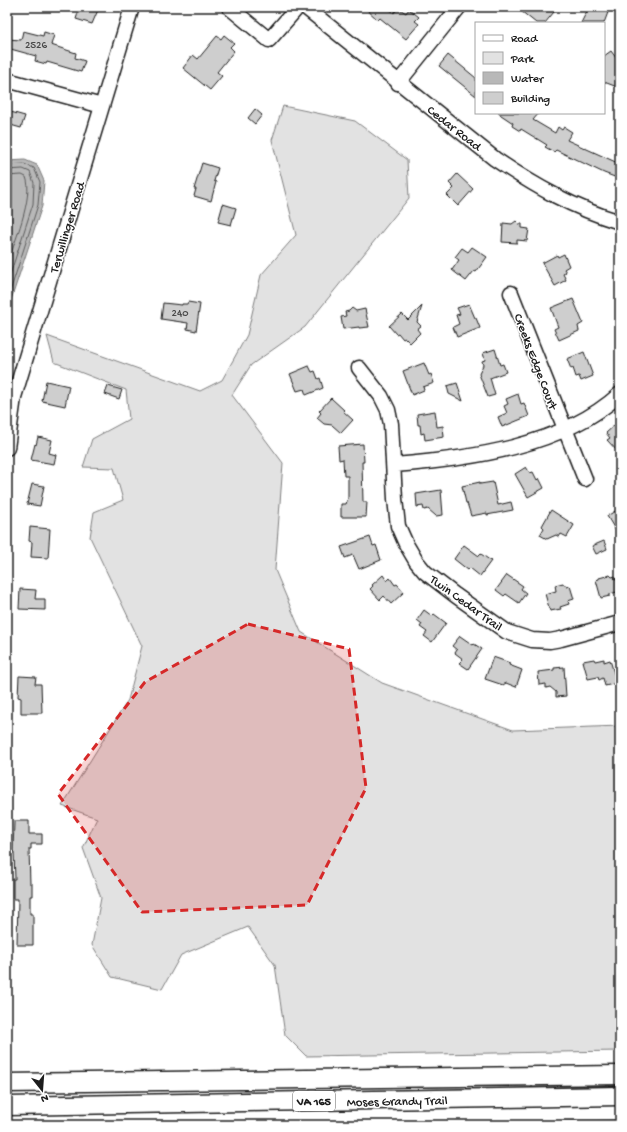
<svg xmlns="http://www.w3.org/2000/svg" width="627" height="1132" font-family="'Gochi Hand',sans-serif">
	<style>
		.green { fill: #e2e2e2; stroke: #7f7f7f }
		.water { fill: #b8b8b8; stroke: #7a7a7a }
		.lines { fill: none; stroke-linecap: round; stroke-linejoin: round }
		.shore { stroke: #5a5a5a; stroke-width: 1 }
		.building { fill: #cecece; stroke: #1c1c1c }
		.minor-casing { stroke: #1c1c1c; stroke-width: 17 }
		.major-casing { stroke: #1c1c1c; stroke-width: 21 }
		.minor { stroke: #fff; stroke-width: 14 }
		.major { stroke: #fff; stroke-width: 18 }
		.marked { fill: #d62828; fill-opacity: 0.2; stroke: #d62828; stroke-width: 3; stroke-dasharray: 8 5; stroke-linejoin: round }
		.labels { text-anchor: middle; stroke-width: 3; stroke-linejoin: round; paint-order: stroke }
		.number-label { font-size: 11px; fill: #484848 }
		.shield { fill: #fff; stroke: #606060; stroke-width: 1 }
		.shield-label { font-size: 12px; font-weight: bold; fill: #1c1c1c }
		.street-label { font-size: 13px; fill: #1c1c1c; stroke: #fff }
	</style>
	<rect width="100%" height="100%" fill="#fff"/>
	<filter id="ink" filterUnits="userSpaceOnUse"><feTurbulence type="fractalNoise" baseFrequency=".025" numOctaves="2"/><feDisplacementMap in="SourceGraphic" scale="8" xChannelSelector="R" yChannelSelector="G"/><feConvolveMatrix kernelMatrix="1 2 1 2 8 2 1 2 1" color-interpolation-filters="sRGB"/></filter>
	<g filter="url(#ink)">
		<!-- green -->
		<path class="green" d="M283 106 355 121 407 160 409 198 305 327 251 365 232 395 283 463 275 570 301 632 382 683 513 730 620 726V1051L306 1056 285 1035 275 965 248 927 181 955 162 989 112 977 92 945 101 898 83 848 97 818 62 806 128 700 142 646 90 537 94 512 123 500 114 468 83 467 92 439 129 419 126 390 54 362 47 336 200 391 222 380 247 335 261 275 296 235 272 140Z
			M620 1120V1125H389Z"/>
		<!-- water -->
		<path class="water" d="M25 160 37 165 44 181 42 206 7 312V161Z"/>
		<g class="lines">
			<!-- shore -->
			<path class="shore" d="M7 165 24 164 34 168 40 182 38 205 7 301
				M7 170 23 169 30 172 34 183 33 204 7 284
				M7 176 22 175 26 177C34 197 14 243 7 265"/>
		</g>
		<!-- building -->
		<path class="building" d="M80 7H98L97 9 98 10 92 24 76 19Z
			M364 7H387L394 13 398 8 406 13 409 9 419 17 415 21 419 24 406 39 380 18 378 20Z
			M516 7H558L545 23H536Z
			M596 7H610L604 23H581L588 9 595 11Z
			M23 31 43 36 44 32 54 35 51 45 76 53 75 58 85 61 81 72 47 62 46 64 35 61 36 56 7 48V39L21 40Z
			M224 35 234 43 230 47 234 51 217 72 222 76 210 90 183 68 193 55 198 59 217 36 221 39Z
			M611 51 620 63V88L604 82V56Z
			M448 55 476 78V96L439 66Z
			M255 109 262 115 255 124 248 118Z
			M7 111 25 116 21 128 7 124Z
			M498 113H539L533 120 555 133 558 127 562 130 564 127 572 132 567 140 620 164V179L604 173 556 150 554 152 545 147 547 145 521 129 520 131 512 126 513 123Z
			M202 163 218 168 214 181 216 182 211 201 194 196 196 189H194Z
			M457 174 473 189 458 206 447 195 454 188 449 183Z
			M223 204 236 208 231 225 218 222Z
			M516 221 519 224H522V228L529 229 527 241 517 240V243L502 242 503 223 512 224Z
			M472 247 487 257 476 272 474 271 466 281 452 270 459 260 455 257 462 248 468 252Z
			M564 254 569 266 564 269 566 272 563 274 566 280 555 286 542 263 557 255 558 257Z
			M573 299 583 323 578 326 579 331 559 340 554 329 558 327 551 308Z
			M188 302 200 304 196 331 187 329 188 323 161 319 163 303 182 305V304H187Z
			M469 304 475 318H476L480 328 457 337 453 327 459 324 456 315 460 314 457 308Z
			M422 306 417 322 421 326 417 329 420 333 410 343 405 338 403 339 398 333 396 334 389 326 402 314 408 320Z
			M352 308 356 311 365 309 369 327 359 328V327L343 329 341 317 346 316 345 312 349 311Z
			M495 349 500 365 503 364 506 372 490 378 495 395 488 397 479 374 483 365 482 361 485 360 483 353Z
			M584 352 593 376 581 381 579 376 576 377 573 368 571 369 567 359Z
			M424 363 429 375 431 374 434 383 423 387 424 390 412 395 403 371Z
			M309 366 312 372 315 371 318 379 320 378 323 388 306 395 304 389 297 391 290 374Z
			M46 381 69 386 65 406 42 401Z
			M457 383 463 401 449 394 447 386Z
			M108 386 122 390 119 399 105 394Z
			M518 394 521 404 524 403 529 416 502 427 498 417 507 413 504 406 508 404 506 399Z
			M331 398 344 410 343 411 353 420 341 433 332 425 324 424 317 418 321 413 319 411Z
			M435 411 437 427 443 426 444 437 425 440 424 433 421 434 420 425H418L417 414Z
			M616 424 620 428V454L607 440 610 438 606 433Z
			M38 437 52 440 49 453 56 455 54 464 31 460 35 444 36 445Z
			M363 444 364 462H362L363 502H367L366 517H341V504H346L348 498V476H344L343 459 339 460 338 446Z
			M526 467 530 473 533 472 537 480 539 478 544 488 528 497 515 474Z
			M480 482V484L493 482 498 505 511 502 513 510 487 515V513L471 516 467 503H466L462 486Z
			M32 484 44 486 40 506 27 504Z
			M441 490 443 515 436 516 428 509 424 510 423 506 417 507 416 494Z
			M551 510 574 525 567 537 561 534 559 537 556 535 547 539 540 535 544 528 542 526Z
			M617 510 620 515V538L607 516Z
			M30 527 50 529 48 558 31 557 32 542 29 541Z
			M370 537 373 546 376 545 381 560 359 569 353 555 345 558 341 547Z
			M604 541 607 549 596 554 592 546Z
			M464 545 479 556 481 554 491 561 480 576 470 568 468 570 454 559Z
			M383 575 387 581 390 578 395 585 397 584 404 592 391 604 384 596 380 600 370 589 373 586 372 585Z
			M507 575 523 586 521 589 526 593 519 603 506 594 504 596 496 590Z
			M610 575 612 577 615 576V579L620 578V591L610 594V596L601 598 596 580 599 579V578Z
			M563 583 564 585H566L567 587 570 586 574 599 568 601 569 604 560 607 561 609 550 611 545 594 556 591 555 585Z
			M20 589 36 590 35 599H45V610L19 609Z
			M424 610 432 616 434 614 446 623 432 642 424 636 427 632 420 627 422 624 417 620Z
			M460 636 473 645 474 644 482 649 468 669 459 663 463 659 455 653 457 650 452 646Z
			M493 657 510 663 509 665 522 670 516 687 506 683 503 685 485 679Z
			M594 659 595 661 604 659V662L610 660 617 683 605 686 603 678 599 680 598 677 588 679 583 661Z
			M564 667 566 696 556 697V692L550 687 546 688V684L539 685 538 672 554 670V668Z
			M19 676 36 677 35 684H41L42 713H21V698L18 697Z
			M14 821H29V834H42V844H31V849H29L30 884H32V896H30V914H33V945H17L18 899H13V879H15L14 852H13Z"/>
		<g class="lines">
			<!-- minor casing -->
			<g class="minor-casing">
				<path id="minor" d="M229 7 269 40 298 7
					M305 7 495 159C535 186 573 208 620 222
					M7 80 102 106
					M398 83 459 7
					M511 293 585 479
					M359 368 381 396 388 410 391 424 395 499 398 526 406 544 416 561 425 572 455 595 507 632 532 640 550 641 561 639 620 623
					M7 448 14 397 132 7
					M394 465C469 459 562 447 620 394"/>
			</g>
			<!-- major casing -->
			<g class="major-casing">
				<path id="major" d="M7 1083 620 1075
					M7 1106 620 1096"/>
			</g>
			<!-- minor -->
			<use href="#minor" class="minor"/>
			<!-- major -->
			<use href="#major" class="major"/>
		</g>
	</g>
	<!-- marked area -->
	<path class="marked" d="M248 624 349 649 366 788 307 905 142 912 58 794 145 682Z"/>
	<g class="labels">
		<!-- number labels -->
		<g class="number-label">
			<text x="36" y="48">2526</text>
			<text x="180" y="316">240</text>
		</g>
		<!-- shield labels -->
		<rect class="shield" x="293" y="1091" width="42" height="20" rx="3"/>
		<g class="shield-label">
			<text x="314" y="1105">VA 165</text>
		</g>
		<!-- street labels -->
		<g class="street-label">
			<text transform="translate(455 127) rotate(38)" y="5">Cedar Road</text>
			<text transform="translate(66 227) rotate(-73)" y="5">Terwillinger Road</text>
			<text transform="translate(537 361) rotate(69)" y="5">Creeks Edge Court</text>
			<text transform="translate(467 602) rotate(36)" y="5">Twin Cedar Trail</text>
			<text transform="translate(397 1100) rotate(-1)" y="5">Moses Grandy Trail</text>
		</g>
	</g>
	<!-- margin -->
	<rect width="627" height="1132" fill="none" stroke="#fff" stroke-width="24"/>
	<rect x="12" y="12" width="603" height="1108" fill="none" stroke="#1c1c1c" stroke-width="1.5" filter="url(#ink)"/>
	<!-- legend -->
	<rect x="475" y="22" width="130" height="92" fill="#ffffff" stroke="#a4a4a4"/>
	<rect x="483" y="35" width="20" height="6" fill="#ffffff" stroke="#a4a4a4"/>
	<text x="511" y="42" font-size="12" fill="#1c1c1c">Road</text>
	<rect x="483" y="52" width="20" height="12" fill="#e2e2e2" stroke="#a4a4a4"/>
	<text x="511" y="62" font-size="12" fill="#1c1c1c">Park</text>
	<rect x="483" y="72" width="20" height="12" fill="#b8b8b8" stroke="#a4a4a4"/>
	<text x="511" y="82" font-size="12" fill="#1c1c1c">Water</text>
	<rect x="483" y="92" width="20" height="12" fill="#cecece" stroke="#a4a4a4"/>
	<text x="511" y="102" font-size="12" fill="#1c1c1c">Building</text>
	<!-- north arrow -->
	<g transform="translate(42 1090) rotate(163)" stroke="#ffffff" stroke-width="3" paint-order="stroke">
	<path d="M0-3L7 15L0 10L-7 15Z" fill="#1c1c1c"/>
	<text y="-6" font-size="11" font-weight="bold" text-anchor="middle" fill="#1c1c1c">N</text>
	</g>
</svg>
